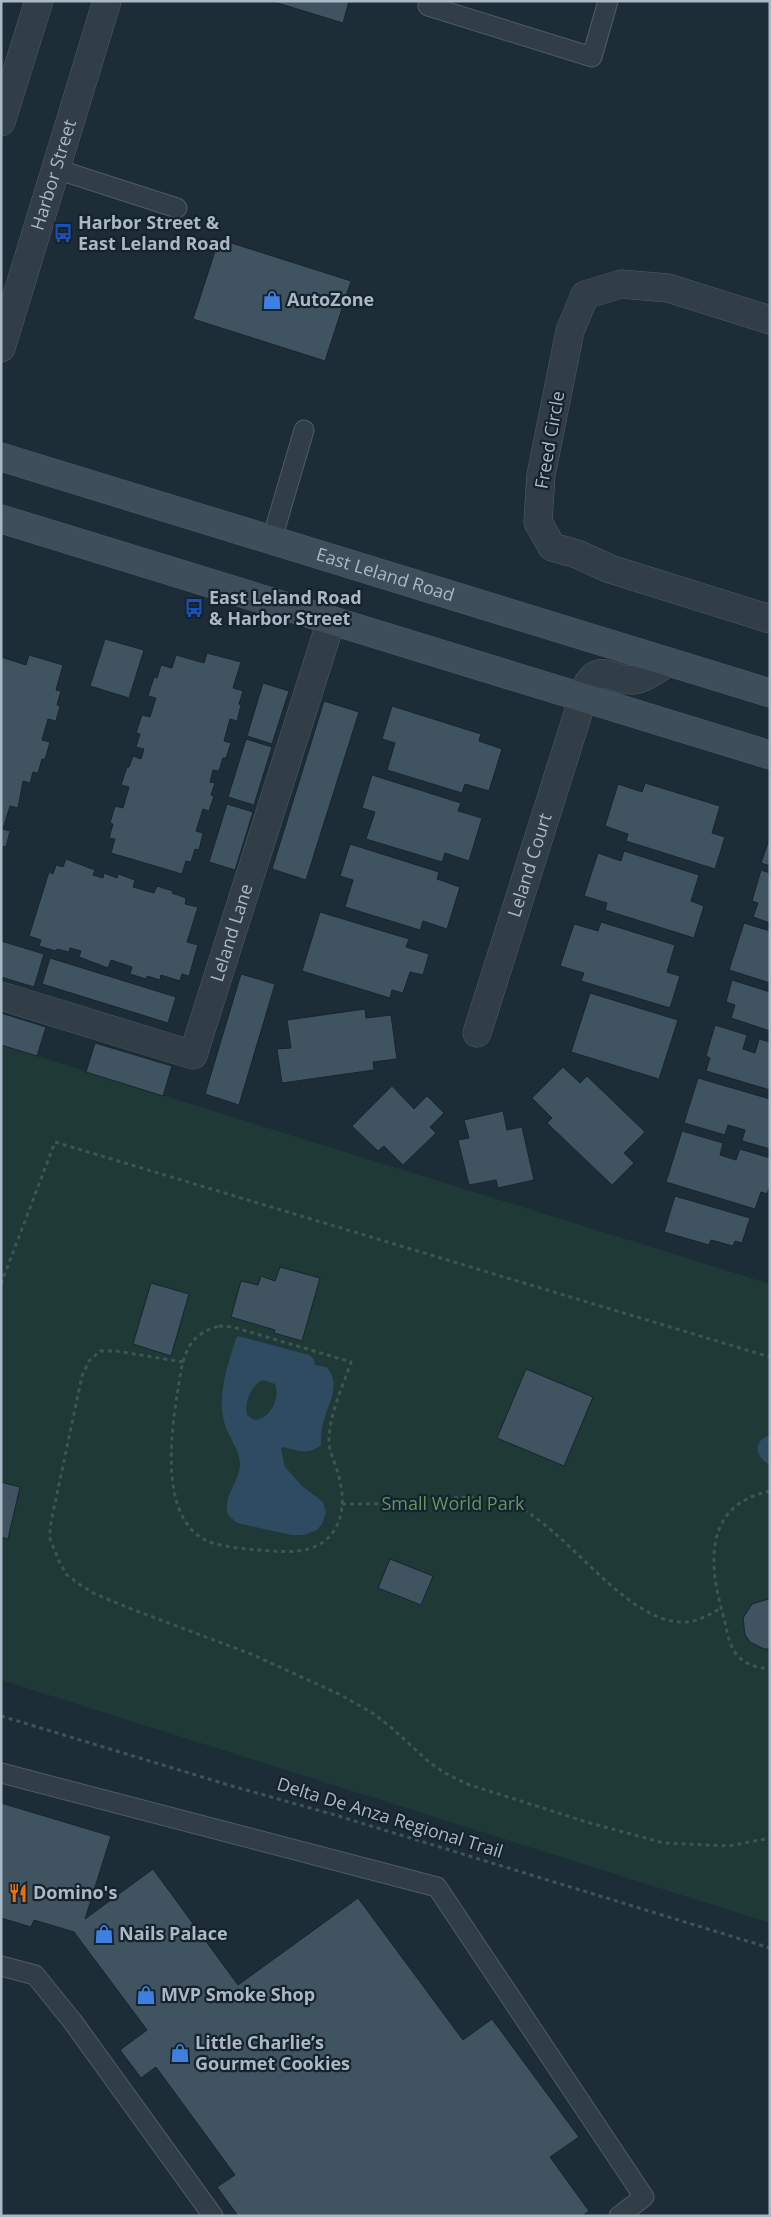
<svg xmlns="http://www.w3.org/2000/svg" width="771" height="2217" font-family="'Open Sans',sans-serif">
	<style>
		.green { fill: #1f3937 }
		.water { fill: #2f4b61; fill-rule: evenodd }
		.building { fill: #405360; stroke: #18252e }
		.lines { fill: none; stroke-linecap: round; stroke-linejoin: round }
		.service-casing { stroke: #4e5c66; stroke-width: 21 }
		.minor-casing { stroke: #4e5c66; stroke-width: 29 }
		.tertiary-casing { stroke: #4e5c66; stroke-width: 29 }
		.secondary-casing { stroke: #4e5c66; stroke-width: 29 }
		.path { stroke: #3d5554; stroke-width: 3; stroke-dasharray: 4 4; stroke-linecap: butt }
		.service { stroke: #313e48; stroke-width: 19 }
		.minor { stroke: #313e48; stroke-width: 28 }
		.tertiary { stroke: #313e48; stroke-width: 28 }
		.secondary { stroke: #3e4e5b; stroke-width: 28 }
		.labels { text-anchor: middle; stroke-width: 4.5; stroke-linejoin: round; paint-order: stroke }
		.street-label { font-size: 18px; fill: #aab9c5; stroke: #17232c }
		.poi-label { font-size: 18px; font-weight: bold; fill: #aab9c5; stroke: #17232c; text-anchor: start }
		.park-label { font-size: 18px; fill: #609764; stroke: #17232c }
	</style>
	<rect width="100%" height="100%" fill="#1d2d38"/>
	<!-- green -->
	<path class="green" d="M1 1045 770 1284V1923L1 1680Z"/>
	<!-- water -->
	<path class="water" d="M238 1336 309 1355 314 1359 315 1365 326 1367C342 1383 329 1402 324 1420 321 1429 321 1436 321 1445 308 1456 298 1450 282 1447L281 1449 285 1467 302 1486 323 1502 326 1512 322 1524 317 1530 304 1535H292L237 1523 228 1515C222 1496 240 1482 240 1464 240 1451 229 1437 225 1425 216 1396 228 1365 236 1338ZM263 1380 275 1384C281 1398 270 1420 254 1420L247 1415C244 1402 251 1385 263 1380Z
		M770 1435V1465C755 1457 752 1441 770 1435Z"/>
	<!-- building -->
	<path class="building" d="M271 1H349L343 23Z
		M219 239 351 281 325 361 193 319Z
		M105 639 144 650 129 698 90 686Z
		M207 653 241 662 233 688 243 691 239 704 241 705 237 721 230 719 224 741 231 743 226 758H223L219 771 213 770 210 782 215 783 211 795 214 796 209 811 203 809 196 831 203 833 199 850 195 849 191 862 186 861 182 874 111 853 115 839 109 838 113 824 110 823 115 806 123 808 129 787 121 785 127 767H129L133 756 141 759 144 749 136 747 140 734 136 733 142 715 150 717 156 698 148 696 154 677 157 678 161 665 172 668 176 655 204 663Z
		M29 655 63 665 56 690 61 691 57 705 60 706 56 721 48 719 42 740 50 742 45 759H42L38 773 33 772 30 783 23 781 18 808 10 806 3 829 10 831 6 847 3 846 1 851V657L26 665Z
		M263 683 289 691 272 744 247 736Z
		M324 701 359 712 306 880 272 869Z
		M392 706 481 734 479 741 502 749 489 791 465 784 462 793 387 770 395 743 382 739Z
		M246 739 272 747 254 805 228 797Z
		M372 775 461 803 458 811 482 818 469 861 445 853 442 862 366 839 375 812 362 808Z
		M645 783 720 806 712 833 725 837 715 869 626 841 628 834 605 826 618 784 642 792Z
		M227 804 253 812 235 870 209 862Z
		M770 837V866L761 863Z
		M350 844 439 872 437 879 460 887 447 929 423 921 420 930 345 907 353 880 340 876Z
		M624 851 699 875 691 901 704 906 694 938 605 910 607 903 584 896 598 853 621 861Z
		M66 859 95 870 93 875 103 878 104 873 117 878 118 874 135 880 133 887 154 893 157 886 173 891 172 893 186 898 185 904 198 907 187 942 198 945 189 976 182 974 180 981 161 975 160 980 147 976 146 979 130 974 132 967 111 960 108 968 79 957 81 951 70 948 69 952 57 949 56 951 39 946 41 940 29 936 49 872 53 874 56 865 63 867Z
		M761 870 770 873V923L753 917 758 903 752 901Z
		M320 912 409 939 406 947 429 954 423 975 410 972 403 993 392 990 390 998 302 971Z
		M601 922 675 945 667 972 680 976 670 1008 581 981 584 973 560 966 574 924 598 931Z
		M744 923 770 931V983L729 970Z
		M1 941 44 954 34 987 1 977Z
		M50 958 176 997 168 1023 42 984Z
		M241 974 275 984 239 1105 205 1094Z
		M732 980 770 992V1031L731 1018 735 1005 726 1002Z
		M590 993 678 1020 659 1079 571 1052Z
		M365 1009 366 1018 391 1015 397 1059 373 1062 374 1070 282 1083 277 1049 291 1048 287 1020Z
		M1 1013 46 1027 37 1056 1 1045Z
		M715 1025 747 1035 743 1049 755 1053 759 1039 770 1042V1090L706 1071 710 1058 706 1056Z
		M95 1043 172 1066 163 1096 86 1072Z
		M563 1067 580 1083 587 1076 645 1132 624 1153 634 1163 612 1185 547 1123 552 1118 532 1098Z
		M698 1078 770 1099V1149L742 1141 745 1130 728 1125 725 1135 684 1123Z
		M392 1086 414 1109 427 1096 444 1113 430 1127 436 1133 403 1165 384 1146 378 1151 352 1126Z
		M503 1111 507 1130 522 1127 534 1180 498 1188 496 1180 469 1185 458 1140 469 1138 464 1120Z
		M682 1131 723 1143 720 1155 736 1160 740 1149 770 1158V1186L767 1194 761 1192 755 1209 666 1182Z
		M675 1196 750 1218 742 1243 735 1241 733 1246 711 1240 709 1245 664 1232Z
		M280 1267 320 1278 302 1341 274 1333 275 1330 231 1317 241 1281 258 1285 261 1276 275 1281Z
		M151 1283 189 1294 171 1356 133 1344Z
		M526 1369 593 1397 564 1466 497 1438Z
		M1 1482 20 1487 8 1539 1 1537Z
		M390 1559 433 1576 421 1605 378 1588Z
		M768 1599H770V1649H764L750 1642 745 1635 743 1618 752 1604Z
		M1 1803 111 1836 85 1919 153 1869 238 1985 358 1898 463 2040 492 2019 579 2137 550 2157 589 2211 582 2216H238L217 2187 235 2175 156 2067 141 2078 120 2050 147 2030 74 1932 34 1920 31 1927 1 1918Z"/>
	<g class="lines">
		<!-- service casing -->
		<g class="service-casing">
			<path id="service" d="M429 1 428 6 592 57 608 1
				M56 169 177 208
				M272 539 304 430
				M1 1773 437 1887 644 2197 619 2216
				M1 1966 35 1975 73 2022 213 2216"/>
		</g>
		<!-- minor casing -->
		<g class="minor-casing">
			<g id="minor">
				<path d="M770 320 668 288 621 284 585 295 570 331 541 475 538 522 552 547 577 554 610 569 770 619"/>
				<path id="s1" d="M1 996 193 1055 331 621"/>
				<path id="s2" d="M477 1033 587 685C601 661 614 682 633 680 645 679 659 667 669 662"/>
			</g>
		</g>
		<!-- tertiary casing -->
		<g class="tertiary-casing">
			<g id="tertiary">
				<path d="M1 122 39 1"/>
				<path id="s3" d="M1 348 107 1"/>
			</g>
		</g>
		<!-- secondary casing -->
		<g class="secondary-casing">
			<g id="secondary">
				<path id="s4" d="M1 457 770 693"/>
				<path d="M1 519 770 755"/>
			</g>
		</g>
		<!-- path -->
		<path class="path" d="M1 1284 55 1142 770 1357
			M219 1326 233 1327 351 1362C343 1386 330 1413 329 1438 328 1449 333 1457 336 1467 343 1487 346 1511 335 1529 322 1551 297 1553 274 1551 256 1550 215 1548 200 1537 161 1510 171 1435 177 1395 180 1379 181 1361 189 1347 196 1335 206 1330 219 1326Z
			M183 1362 116 1351H100L89 1361 82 1376 50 1527V1539L59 1561 66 1574 79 1584 95 1594 134 1610 251 1654 341 1695 374 1714 393 1729 429 1762 445 1773 467 1784 590 1823 664 1843 729 1846 770 1838
			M770 1491C703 1505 708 1565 724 1618 727 1630 728 1643 736 1654 744 1664 757 1668 770 1669
			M342 1504C365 1504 388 1504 410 1502 443 1500 477 1492 509 1503 565 1522 630 1634 693 1621 703 1619 712 1613 721 1608
			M1 1716 232 1786 335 1815 770 1948"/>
		<!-- service -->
		<use href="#service" class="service"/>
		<!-- minor -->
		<use href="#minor" class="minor"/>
		<!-- tertiary -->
		<use href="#tertiary" class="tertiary"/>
		<!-- secondary -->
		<use href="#secondary" class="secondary"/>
	</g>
	<!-- icons -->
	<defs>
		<g id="bus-bare" transform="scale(1.5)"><path d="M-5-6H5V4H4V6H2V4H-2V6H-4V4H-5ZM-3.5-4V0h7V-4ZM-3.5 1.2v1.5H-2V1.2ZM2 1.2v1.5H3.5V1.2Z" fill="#1a4fb4" stroke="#17232c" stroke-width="2.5" paint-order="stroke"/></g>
		<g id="shop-bare" transform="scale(1.5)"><path d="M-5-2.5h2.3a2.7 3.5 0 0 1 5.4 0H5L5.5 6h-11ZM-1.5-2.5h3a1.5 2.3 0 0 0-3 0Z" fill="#3f7fe0" stroke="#17232c" stroke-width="2.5" paint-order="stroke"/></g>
		<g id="restaurant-bare" transform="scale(1.5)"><path d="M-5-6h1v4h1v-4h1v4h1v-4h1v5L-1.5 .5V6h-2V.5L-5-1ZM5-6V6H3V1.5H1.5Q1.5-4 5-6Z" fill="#e8710a" stroke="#17232c" stroke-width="2.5" paint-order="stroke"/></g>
	</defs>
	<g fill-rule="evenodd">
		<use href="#bus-bare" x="63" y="233"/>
		<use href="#shop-bare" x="272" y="300"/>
		<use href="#bus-bare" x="194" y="608"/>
		<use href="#restaurant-bare" x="18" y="1893"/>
		<use href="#shop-bare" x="104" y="1934"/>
		<use href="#shop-bare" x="146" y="1995"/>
		<use href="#shop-bare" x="180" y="2053"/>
	</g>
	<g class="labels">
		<!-- street labels -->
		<g class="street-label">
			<text dy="6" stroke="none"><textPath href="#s3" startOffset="181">Harbor Street</textPath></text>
			<text transform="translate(550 440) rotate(-80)" y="6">Freed Circle</text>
			<text dy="6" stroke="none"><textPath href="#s4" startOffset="402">East Leland Road</textPath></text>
			<text dy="6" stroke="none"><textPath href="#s2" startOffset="176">Leland Court</textPath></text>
			<text dy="6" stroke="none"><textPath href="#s1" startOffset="329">Leland Lane</textPath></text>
			<text transform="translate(390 1818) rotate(17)" y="6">Delta De Anza Regional Trail</text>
		</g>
		<!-- poi labels -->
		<g class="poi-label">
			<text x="78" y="229">Harbor Street &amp;<tspan x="78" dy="21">East Leland Road</tspan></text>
			<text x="287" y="306">AutoZone</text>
			<text x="209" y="604">East Leland Road<tspan x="209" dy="21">&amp; Harbor Street</tspan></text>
			<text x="33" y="1899">Domino's</text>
			<text x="119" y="1940">Nails Palace</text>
			<text x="161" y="2001">MVP Smoke Shop</text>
			<text x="195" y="2049">Little Charlie’s<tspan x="195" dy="21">Gourmet Cookies</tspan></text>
		</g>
		<!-- park labels -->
		<g class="park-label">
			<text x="453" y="1510">Small World Park</text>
		</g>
	</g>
	<!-- border -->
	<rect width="771" height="2217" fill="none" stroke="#aab9c5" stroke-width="5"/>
</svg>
